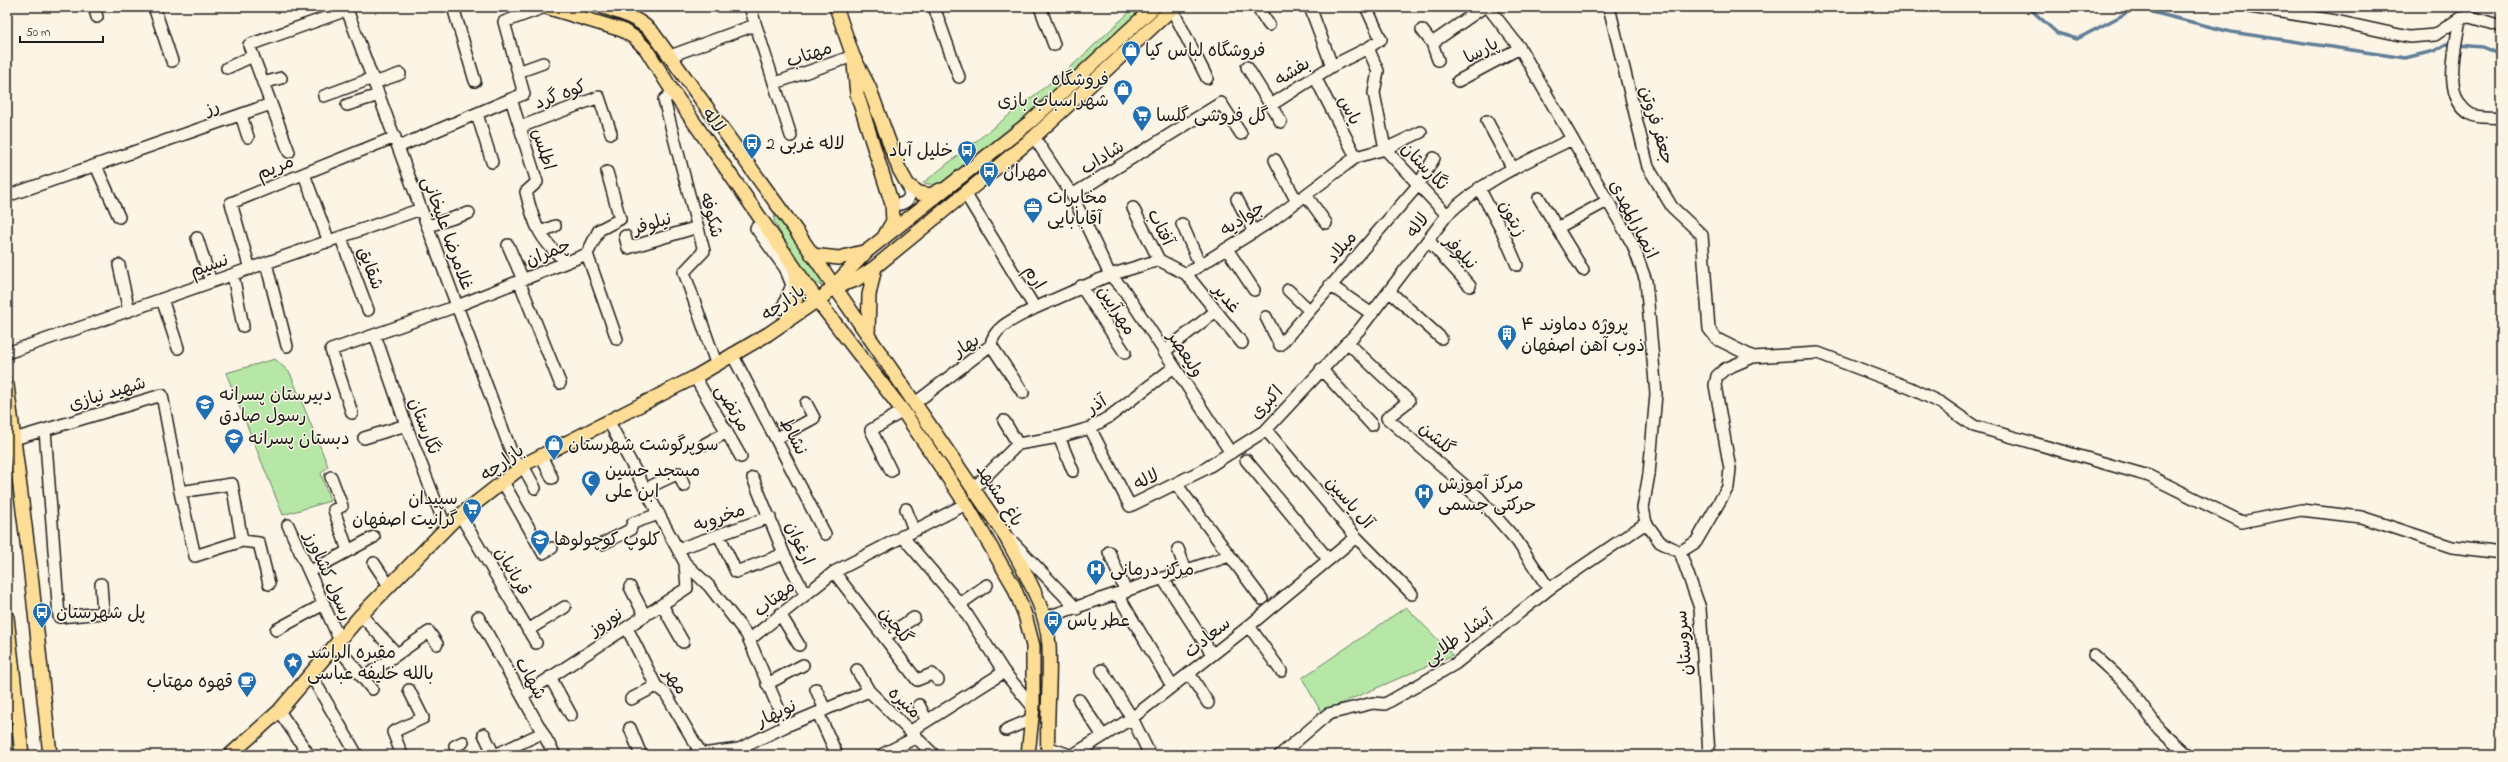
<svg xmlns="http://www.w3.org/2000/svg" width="2508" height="762" font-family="'Indie Flower','Playpen Sans Arabic',sans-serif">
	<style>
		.green { fill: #b6e7a7; stroke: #698262 }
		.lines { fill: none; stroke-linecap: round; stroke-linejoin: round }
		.stream { stroke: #607e98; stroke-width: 3.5 }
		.minor-casing { stroke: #1c1c1c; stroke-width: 14 }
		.major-casing { stroke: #1c1c1c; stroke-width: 16 }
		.minor { stroke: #fcf5e5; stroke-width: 11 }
		.major { stroke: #fedd96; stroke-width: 13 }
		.labels { text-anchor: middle; stroke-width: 3; stroke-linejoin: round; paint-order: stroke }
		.poi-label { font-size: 18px; fill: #1c1c1c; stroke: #fcf5e5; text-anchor: start }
		.street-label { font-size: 18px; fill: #1c1c1c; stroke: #fcf5e5 }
	</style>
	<rect width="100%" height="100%" fill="#fcf5e5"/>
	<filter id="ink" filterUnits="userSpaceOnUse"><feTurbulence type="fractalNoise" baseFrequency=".025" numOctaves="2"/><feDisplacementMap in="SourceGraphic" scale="8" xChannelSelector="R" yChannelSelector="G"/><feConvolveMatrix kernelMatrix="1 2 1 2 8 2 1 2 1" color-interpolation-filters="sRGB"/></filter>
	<g filter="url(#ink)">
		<!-- green -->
		<path class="green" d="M1135 7H1151L1055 98 941 186 923 183 1074 64Z
			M775 213 820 277 822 286C804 281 784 238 774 221Z
			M275 359 290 373 328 466 321 474 330 501 283 515 226 373Z
			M1406 607 1453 655 1321 712 1302 678Z
			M7 677 16 755H7Z"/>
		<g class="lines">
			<!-- stream -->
			<path class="stream" d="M2028 7 2057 33 2077 39 2136 8 2231 32 2405 58 2434 51 2446 44 2482 47 2501 55"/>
			<!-- minor casing -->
			<g class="minor-casing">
				<path id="minor" d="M94 7 97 17
					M154 7 172 61
					M346 7 518 470
					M453 7 475 81
					M545 7 504 22 524 94 511 99 537 182 526 192C534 225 540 241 567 262
					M628 7 631 17
					M750 7 791 136
					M934 7 959 77
					M1040 7 1054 45
					M1257 7 1269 25
					M1310 7 1332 66
					M1366 7 1381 39 1368 48 1378 71 1374 93 1385 149 1447 215
					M1488 7 1520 48 1633 245 1646 281 1656 394 1649 474 1643 508 1646 523 1660 542 1680 552 1700 608 1709 755
					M1609 7 1648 167 1672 207 1702 235 1709 329 1717 339 1753 357
					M2250 7 2336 21 2409 37 2435 35 2460 18 2471 17 2501 26
					M1172 9 1207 78
					M2460 18C2456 46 2441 96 2470 114 2478 119 2492 116 2501 118
					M1422 30 1432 43 1438 60
					M1432 43 1484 7
					M670 56 755 25
					M1247 67 1281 122
					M227 68 253 56
					M518 72 543 63
					M1315 77 1356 157
					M1458 81 1520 48
					M263 83 281 78
					M374 83 400 74
					M775 83 853 56
					M673 92 664 100 704 251 684 272 716 363
					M324 96 373 78
					M347 105 379 95
					M1271 105 1332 66 1368 48
					M477 114 492 162
					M241 115 248 137
					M1487 121 1513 169
					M520 127 599 97 611 133
					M1034 137 1072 195 1110 275 1124 290 1231 453
					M398 147 511 99
					M289 152 249 45 347 10
					M1275 160 1297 202
					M96 166 119 217
					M304 174 329 242
					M1479 188 1504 235 1517 265
					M965 193 1035 308 1110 275 1159 260 1186 274 1271 221 1356 157 1385 149 1421 132
					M1072 195 1221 103 1241 134
					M1306 195 1326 223
					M7 196 271 104
					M1539 198 1583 270
					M1237 199 1254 232
					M892 204C906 206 913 198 908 185
					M1133 208 1159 260
					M1182 224 1200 265
					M428 226 469 213
					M756 228 785 268 792 285 784 304 788 321
					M1557 228 1607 201
					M540 232 555 226
					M625 236 628 248 698 227
					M197 238 211 282
					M341 238 368 310
					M1428 240 1470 286
					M508 245 523 280
					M1227 249 1254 290
					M587 254 617 339
					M266 263 287 346
					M119 265 129 311
					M250 269 231 203 395 137
					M1186 274 1242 343
					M233 275 243 326
					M519 281 560 383
					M1330 285 1372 314
					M1081 286 1125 353
					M1288 290 1308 309
					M1389 291 1441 338
					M162 299 178 348
					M1266 317 1280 345 1419 184 1434 158
					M375 335 406 425 446 528
					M1347 342 1409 401 1387 418 1479 498 1517 541 1549 589
					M991 345C993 326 1019 317 1035 308
					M1164 352 1216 311
					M7 353 421 209
					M732 354 825 534
					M1321 369 1372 425
					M695 377 741 457
					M915 403 991 345 1023 393
					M352 413 331 350 457 306 587 254 599 230 620 219 607 172
					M609 422 685 563 709 586 747 635 786 726
					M1090 428 1130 506 1205 469 1266 430 1360 329 1447 215C1483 180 1528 161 1572 139
					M45 430 59 617 103 613 101 584
					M1266 430 1356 537 1412 594
					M364 438 406 425
					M777 438 814 418 806 403
					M14 439 162 395 180 492 232 484 242 541 195 556 180 492
					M705 444 727 432
					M1018 444 1059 437
					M541 456 552 478
					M1246 460 1328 559
					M523 466 535 488
					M891 471 871 430 903 411
					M1073 471 1059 437 1090 428 1109 417 1174 367
					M331 477 342 506 334 510 348 551
					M753 478 784 554 805 594
					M503 482 543 553 552 548
					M1177 485 1262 599
					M974 488 1018 444 1004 421
					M645 489 679 473 684 486
					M906 509 914 530
					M460 515 536 643
					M288 525 340 641
					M719 535 736 572 784 554
					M902 536 960 604 1004 672 1033 707
					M1009 538 1077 609
					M242 541 259 543 269 584
					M602 544 630 530 633 523 659 514
					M678 549 770 517
					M1178 549 1186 571
					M1109 552 1126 592
					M1680 552 1696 542 1728 487 1730 469 1715 385 1717 376 1725 369 1753 357 1818 353 1910 388 1941 403 1974 426 2149 476 2242 522 2301 510 2361 517 2452 547 2501 553
					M374 563 390 587
					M309 572 374 537
					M834 572 917 680 932 674 938 680
					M1163 579 1212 654
					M630 587 645 616
					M1118 595 1172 686
					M960 604 987 585
					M662 605 683 642
					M780 614 799 645
					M361 615 397 654
					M478 617 555 755
					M1044 618 1229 556
					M1249 626 1281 671
					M627 628 656 686 666 694 702 755
					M276 630 324 604
					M528 630 565 607
					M884 637 914 618
					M749 640 834 572 966 504
					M336 645 372 689
					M2094 655 2128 686 2159 729 2187 755
					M857 670 869 691 934 755
					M1102 670 1132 718 1150 755
					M1189 673 1208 703
					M311 675 357 755
					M550 677 571 715
					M363 678 429 632 437 644
					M767 684 803 665
					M816 689 825 710
					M522 696 687 588 685 563
					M631 699 656 686
					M1079 700 1103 736
					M919 705 927 721
					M279 711 309 755
					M818 713 837 755
					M630 728 641 755
					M1006 730 1032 719
					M911 731 1004 672
					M484 734 494 755
					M1047 747 1070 755
					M402 755 393 732 423 718 409 690
					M457 755 455 746 463 742
					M495 755 542 733
					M694 755 739 749 786 726 869 691
					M881 755 917 737
					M1073 755 1132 718 1249 626 1356 537
					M1280 755 1328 714 1373 703 1385 704 1455 664 1549 589 1646 523"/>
			</g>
			<!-- major casing -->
			<g class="major-casing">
				<path id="major" d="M546 7 622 30 635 38 646 49 673 92 817 300 903 411 966 504 1013 585 1025 615 1033 646V707L1028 755
					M603 7C622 13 639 18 653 33L797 232 1003 532C1021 566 1046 604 1049 645 1051 681 1046 718 1048 755
					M836 7 853 56 869 87 899 169 908 185 919 193 931 195 940 190
					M854 64 857 94 892 204 893 221 885 235
					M812 255 839 258 867 251
					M836 286 856 280 875 267 1034 137 1174 7
					M788 321 796 298 795 269
					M868 336 869 295 875 267
					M7 385 30 565 50 755
					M7 617 22 755
					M230 755 279 711 361 615 454 520 527 463 695 377 768 334 825 295 867 251 1030 122 1154 7"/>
			</g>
			<!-- minor -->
			<use href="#minor" class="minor"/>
			<!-- major -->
			<use href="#major" class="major"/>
		</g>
	</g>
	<!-- icons -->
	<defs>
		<g id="shop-pin" transform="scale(1)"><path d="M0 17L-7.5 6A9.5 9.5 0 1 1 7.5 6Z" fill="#1f6fb2" stroke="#fcf5e5"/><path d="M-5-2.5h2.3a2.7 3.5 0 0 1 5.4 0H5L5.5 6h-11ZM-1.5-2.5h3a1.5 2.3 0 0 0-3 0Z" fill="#fff"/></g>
		<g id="supermarket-pin" transform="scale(1)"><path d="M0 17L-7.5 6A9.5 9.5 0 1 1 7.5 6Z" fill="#1f6fb2" stroke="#fcf5e5"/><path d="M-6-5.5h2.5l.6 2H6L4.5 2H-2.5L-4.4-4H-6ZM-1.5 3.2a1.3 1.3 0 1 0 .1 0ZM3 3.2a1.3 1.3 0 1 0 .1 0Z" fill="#fff"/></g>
		<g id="bus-pin" transform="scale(1)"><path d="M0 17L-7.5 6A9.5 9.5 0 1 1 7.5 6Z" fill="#1f6fb2" stroke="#fcf5e5"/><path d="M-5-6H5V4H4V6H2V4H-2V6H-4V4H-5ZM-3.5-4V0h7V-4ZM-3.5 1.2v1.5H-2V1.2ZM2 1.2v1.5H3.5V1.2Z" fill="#fff"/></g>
		<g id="office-pin" transform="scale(1)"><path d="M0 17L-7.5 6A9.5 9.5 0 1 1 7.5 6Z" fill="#1f6fb2" stroke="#fcf5e5"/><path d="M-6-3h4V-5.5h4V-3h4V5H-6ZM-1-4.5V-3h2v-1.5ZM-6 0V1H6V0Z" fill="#fff"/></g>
		<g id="building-pin" transform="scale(1)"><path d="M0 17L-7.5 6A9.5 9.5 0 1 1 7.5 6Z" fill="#1f6fb2" stroke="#fcf5e5"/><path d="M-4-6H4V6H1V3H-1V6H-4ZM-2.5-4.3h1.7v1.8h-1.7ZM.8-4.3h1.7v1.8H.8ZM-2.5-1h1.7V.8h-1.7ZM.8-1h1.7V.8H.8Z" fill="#fff"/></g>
		<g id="school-pin" transform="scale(1)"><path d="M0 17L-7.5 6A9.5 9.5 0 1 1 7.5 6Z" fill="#1f6fb2" stroke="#fcf5e5"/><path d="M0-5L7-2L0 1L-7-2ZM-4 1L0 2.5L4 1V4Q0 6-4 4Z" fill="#fff"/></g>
		<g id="mosque-pin" transform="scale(1)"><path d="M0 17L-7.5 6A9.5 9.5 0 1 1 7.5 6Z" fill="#1f6fb2" stroke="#fcf5e5"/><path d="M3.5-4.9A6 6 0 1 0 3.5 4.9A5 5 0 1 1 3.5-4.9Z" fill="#fff"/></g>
		<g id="hospital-pin" transform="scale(1)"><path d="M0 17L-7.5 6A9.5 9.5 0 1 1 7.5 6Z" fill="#1f6fb2" stroke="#fcf5e5"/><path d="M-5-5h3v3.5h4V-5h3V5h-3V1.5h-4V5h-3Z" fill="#fff"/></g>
		<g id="sight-pin" transform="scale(1)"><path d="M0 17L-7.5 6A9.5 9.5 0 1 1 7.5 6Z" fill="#1f6fb2" stroke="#fcf5e5"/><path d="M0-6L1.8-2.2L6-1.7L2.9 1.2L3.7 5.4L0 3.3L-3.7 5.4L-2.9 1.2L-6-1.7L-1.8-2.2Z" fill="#fff"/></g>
		<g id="cafe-pin" transform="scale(1)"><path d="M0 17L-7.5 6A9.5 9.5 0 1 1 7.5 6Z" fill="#1f6fb2" stroke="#fcf5e5"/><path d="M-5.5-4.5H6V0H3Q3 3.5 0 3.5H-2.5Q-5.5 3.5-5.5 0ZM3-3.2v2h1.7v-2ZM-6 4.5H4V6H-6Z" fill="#fff"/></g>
	</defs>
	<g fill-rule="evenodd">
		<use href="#shop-pin" x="1131" y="50"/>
		<use href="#shop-pin" x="1123" y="89"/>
		<use href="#supermarket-pin" x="1142" y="115"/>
		<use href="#bus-pin" x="752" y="143"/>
		<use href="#bus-pin" x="967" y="150"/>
		<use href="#bus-pin" x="989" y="171"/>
		<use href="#office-pin" x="1033" y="207"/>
		<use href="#building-pin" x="1507" y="334"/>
		<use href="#school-pin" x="205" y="404"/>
		<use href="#school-pin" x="234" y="438"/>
		<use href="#shop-pin" x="554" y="444"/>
		<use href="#mosque-pin" x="591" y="480"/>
		<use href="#hospital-pin" x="1424" y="493"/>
		<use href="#supermarket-pin" x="472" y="508"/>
		<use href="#school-pin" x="540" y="539"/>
		<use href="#hospital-pin" x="1096" y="569"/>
		<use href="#bus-pin" x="42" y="612"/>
		<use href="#bus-pin" x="1053" y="620"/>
		<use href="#sight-pin" x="293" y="662"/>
		<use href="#cafe-pin" x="247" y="681"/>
	</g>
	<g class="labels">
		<!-- poi labels -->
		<g class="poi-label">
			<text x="1145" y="56">فروشگاه لباس کیا</text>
			<text x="1109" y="85" text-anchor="end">فروشگاه<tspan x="1109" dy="21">شهراسباب بازی</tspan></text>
			<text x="1156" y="121">گل فروشی گلسا</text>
			<text x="766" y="149">لاله غربی 2</text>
			<text x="953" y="156" text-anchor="end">خلیل آباد</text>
			<text x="1003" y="177">مهران</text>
			<text x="1047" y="203">مخابرات<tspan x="1047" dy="21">آقابابایی</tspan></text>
			<text x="1521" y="330">پروژه دماوند ۴<tspan x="1521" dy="21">ذوب آهن اصفهان</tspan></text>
			<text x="219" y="400">دبیرستان پسرانه<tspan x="219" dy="21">رسول صادق</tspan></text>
			<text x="248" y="444">دبستان پسرانه</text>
			<text x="568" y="450">سوپرگوشت شهرستان</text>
			<text x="605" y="476">مسجد حسین<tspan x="605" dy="21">ابن علی</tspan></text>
			<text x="1438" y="489">مرکز آموزش<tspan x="1438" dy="21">حرکتی جسمی</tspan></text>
			<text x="458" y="504" text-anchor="end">سپیدان<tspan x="458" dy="21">گرانیت اصفهان</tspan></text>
			<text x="554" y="545">کلوپ کوچولوها</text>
			<text x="1110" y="575">مرکز درمانی</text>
			<text x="56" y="618">پل شهرستان</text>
			<text x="1067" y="626">عطر یاس</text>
			<text x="307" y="658">مقبره الراشد<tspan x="307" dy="21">بالله خلیفه عباسی</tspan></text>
			<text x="233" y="687" text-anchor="end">قهوه مهتاب</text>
		</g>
		<!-- street labels -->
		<g class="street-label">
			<text transform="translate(1481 50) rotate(-28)" y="6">پارسا</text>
			<text transform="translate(809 54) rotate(-19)" y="6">مهتاب</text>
			<text transform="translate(1292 71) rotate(-32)" y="6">بفشه</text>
			<text transform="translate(560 94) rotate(-20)" y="6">کوه گرد</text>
			<text transform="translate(212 107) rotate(-20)" y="6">رز</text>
			<text transform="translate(1350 110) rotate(63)" y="6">یاس</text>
			<text transform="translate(714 120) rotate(55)" y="6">لاله</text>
			<text transform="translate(1657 125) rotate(73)" y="6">جعفر فروتن</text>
			<text transform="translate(544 149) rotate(73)" y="6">اطلس</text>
			<text transform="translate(1102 157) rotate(-32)" y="6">شاداب</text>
			<text transform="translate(1425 166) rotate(46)" y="6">نگارستان</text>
			<text transform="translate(275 167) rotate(-22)" y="6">مریم</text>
			<text transform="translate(712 215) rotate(75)" y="6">شکوفه</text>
			<text transform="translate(1242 218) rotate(-33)" y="6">جوادیه</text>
			<text transform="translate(1513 218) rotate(62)" y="6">زیتون</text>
			<text transform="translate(1634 219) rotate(63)" y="6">انصارالمهدی</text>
			<text transform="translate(652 223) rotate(-17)" y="6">نیلوفر</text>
			<text transform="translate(1417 225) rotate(-53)" y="6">لاله</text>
			<text transform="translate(1161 227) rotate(64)" y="6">آفتاب</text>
			<text transform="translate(448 233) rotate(70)" y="6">غلامرضا علیخانی</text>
			<text transform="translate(1341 247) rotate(-49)" y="6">میلاد</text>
			<text transform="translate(548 252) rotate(-22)" y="6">چمران</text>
			<text transform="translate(1461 252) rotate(47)" y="6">نیلوفر</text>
			<text transform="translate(209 265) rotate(-19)" y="6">نسیم</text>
			<text transform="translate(371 268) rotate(69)" y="6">شقایق</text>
			<text transform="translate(1035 277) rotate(58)" y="6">ارم</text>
			<text transform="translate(1227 298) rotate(51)" y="6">غدیر</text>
			<text transform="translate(783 302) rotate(-35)" y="6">بازارچه</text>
			<text transform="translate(1117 310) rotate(57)" y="6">مهرآیین</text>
			<text transform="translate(966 345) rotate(-32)" y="6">بهار</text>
			<text transform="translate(1186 354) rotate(57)" y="6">ولیعصر</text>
			<text transform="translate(107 393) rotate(-17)" y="6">شهید نیازی</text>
			<text transform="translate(1266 402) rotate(-46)" y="6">اکبری</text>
			<text transform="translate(1096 404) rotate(-32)" y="6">آذر</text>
			<text transform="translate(733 408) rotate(60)" y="6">مرتضی</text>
			<text transform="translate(425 426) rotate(69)" y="6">نگارستان</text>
			<text transform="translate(794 436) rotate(63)" y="6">نشاط</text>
			<text transform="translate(1437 438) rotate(41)" y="6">گلشن</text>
			<text transform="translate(502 462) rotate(-36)" y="6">بازارچه</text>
			<text transform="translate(1146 479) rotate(-25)" y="6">لاله</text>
			<text transform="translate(1000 495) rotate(57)" y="6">باغ مشهد</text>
			<text transform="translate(1350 502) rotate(49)" y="6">آل یاسین</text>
			<text transform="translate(719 517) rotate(-19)" y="6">مخروبه</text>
			<text transform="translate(800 543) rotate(66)" y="6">ارغوان</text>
			<text transform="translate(513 571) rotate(60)" y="6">قربانیان</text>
			<text transform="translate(329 576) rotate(66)" y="6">رسول کشاورز</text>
			<text transform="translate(774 598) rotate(-39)" y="6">مهتاب</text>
			<text transform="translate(606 621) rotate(-33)" y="6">نوروز</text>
			<text transform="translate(896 625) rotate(52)" y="6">گلچین</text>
			<text transform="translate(1207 637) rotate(-39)" y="6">سعادت</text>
			<text transform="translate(1458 637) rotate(-36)" y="6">آبشار طلایی</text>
			<text transform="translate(1683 643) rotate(-95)" y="6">سروستان</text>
			<text transform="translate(531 678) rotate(61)" y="6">شهاب</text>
			<text transform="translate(676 681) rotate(55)" y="6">مهر</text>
			<text transform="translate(905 702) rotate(43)" y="6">منیره</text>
			<text transform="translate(776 713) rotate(-25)" y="6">نوبهار</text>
		</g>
	</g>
	<!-- margin -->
	<rect width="2508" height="762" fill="none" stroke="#fcf5e5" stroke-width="24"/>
	<rect x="12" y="12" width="2484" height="738" fill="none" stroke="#1c1c1c" stroke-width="1.5" filter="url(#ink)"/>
	<!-- scale -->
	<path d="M20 36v6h83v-6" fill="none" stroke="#1c1c1c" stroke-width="2"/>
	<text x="26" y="36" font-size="12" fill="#1c1c1c" stroke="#fcf5e5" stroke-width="3" paint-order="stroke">50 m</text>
</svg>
